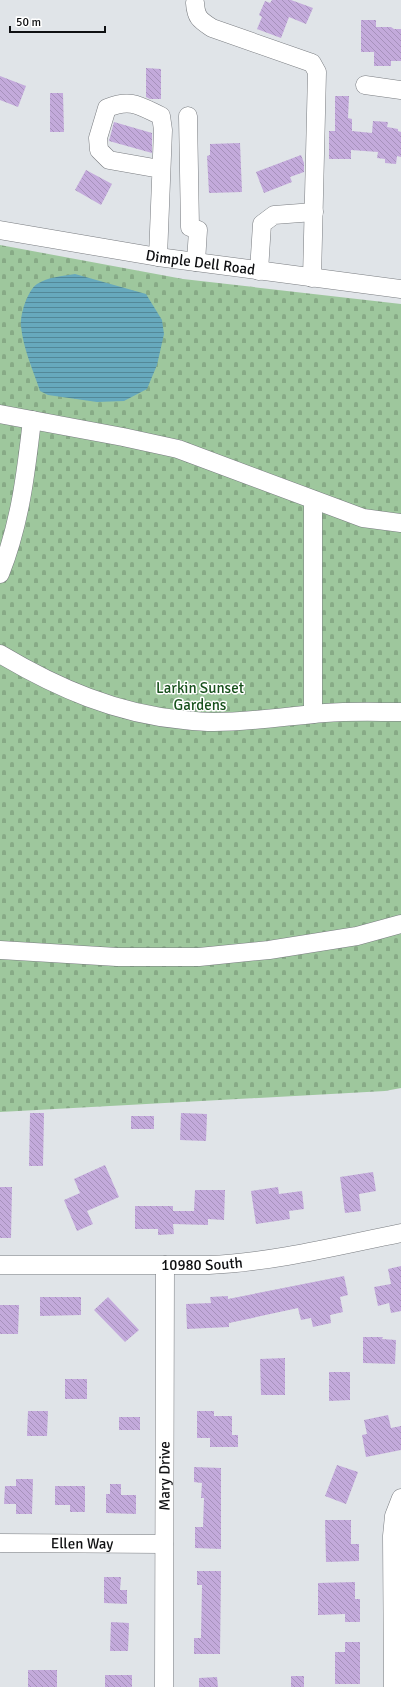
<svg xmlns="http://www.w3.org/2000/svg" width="401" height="1687" font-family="Signika,sans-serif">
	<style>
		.cemetery { fill: url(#cemetery-stones) }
		.water { fill: url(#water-rules) }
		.building { fill: url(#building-back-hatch) }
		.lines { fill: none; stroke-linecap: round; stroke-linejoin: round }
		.minor-casing { stroke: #797c80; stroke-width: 19 }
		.minor { stroke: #fff; stroke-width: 18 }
		.labels { text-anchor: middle; stroke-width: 3; stroke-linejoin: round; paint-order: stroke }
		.street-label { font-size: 15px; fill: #0f1012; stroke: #fff }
		.park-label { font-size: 15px; fill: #17501b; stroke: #fff }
	</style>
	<defs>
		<pattern id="cemetery-stones" width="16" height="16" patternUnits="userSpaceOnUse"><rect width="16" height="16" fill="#9ec79d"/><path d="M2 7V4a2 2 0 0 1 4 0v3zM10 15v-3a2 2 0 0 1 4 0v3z" fill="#87aa86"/></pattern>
		<pattern id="water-rules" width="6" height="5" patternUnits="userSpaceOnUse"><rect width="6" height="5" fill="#67a9bd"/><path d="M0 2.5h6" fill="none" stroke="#538898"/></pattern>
		<pattern id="building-back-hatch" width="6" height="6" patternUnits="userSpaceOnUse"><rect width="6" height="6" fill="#c3aadb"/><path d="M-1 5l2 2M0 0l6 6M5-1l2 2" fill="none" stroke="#a691bb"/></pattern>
	</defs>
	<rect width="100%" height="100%" fill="#e0e4e8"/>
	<!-- cemetery -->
	<path class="cemetery" d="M0 245 183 279 401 304V1088L385 1091 0 1112Z"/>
	<!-- water -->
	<path class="water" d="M75 274 146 294 162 320 164 334 157 365 147 389 124 401 97 402 48 395 40 391C33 370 23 348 21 326 20 315 27 291 37 284 48 277 62 276 75 274Z"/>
	<!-- building -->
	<path class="building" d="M272 0H291L313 8 306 24 289 17 281 38 257 29 262 17 259 15 265 1 270 3Z
		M361 20H376V27H391L394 29H401V61H391V66H374V52H361Z
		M146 68 161 69V99H150L146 97Z
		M0 76 26 86 18 107 0 100Z
		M50 93H63L64 132H50Z
		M335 96H349L348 118 352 119V131L372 133 373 121 388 122 387 127 398 129V131L401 132V157L397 156 396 164 385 163V159L377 158 378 152 351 150V159H329V131H335Z
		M114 122 152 133V153L109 141Z
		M240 143 242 192 209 193 207 156 210 155V144Z
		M301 155 304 163V172L290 177 292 182 264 193 256 172Z
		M86 170 112 184 101 205 75 190Z
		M30 1113H44L43 1166H29Z
		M181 1113 207 1114 206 1141 180 1140Z
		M131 1116H154V1129H131Z
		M105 1165 119 1197 87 1211 93 1224 77 1231 64 1200 80 1193 74 1179Z
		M373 1172 376 1191 359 1194 361 1211 345 1213 340 1177Z
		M0 1187H12L11 1238H0Z
		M278 1187 279 1194 302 1191 304 1209 289 1211 290 1219 256 1224 251 1191Z
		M195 1190H225L224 1220 208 1219V1225L173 1224 174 1234 158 1235V1229H135V1206H173V1211H194Z
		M401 1266V1311L391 1313 389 1303 378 1306 374 1287 391 1284 388 1269Z
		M344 1276 348 1295 340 1297 343 1312 330 1315 331 1323 313 1327 311 1318 301 1320 298 1308 229 1323V1327L187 1329 186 1304 211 1303 210 1297 228 1296V1299Z
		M40 1297H81V1315L40 1316Z
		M108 1297 139 1330 125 1342 94 1310Z
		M0 1305H19L18 1334H0Z
		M363 1337H383L382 1339 396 1340 395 1364 363 1363Z
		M285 1358V1395H261L260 1359Z
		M329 1372H350V1400L329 1401Z
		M65 1379H87V1399H65Z
		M28 1411H48L47 1436H27Z
		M197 1411H214V1416H232V1435H238V1447H210V1438H197Z
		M388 1415 391 1428 401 1426V1450L366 1457 362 1435 367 1434 364 1420Z
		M119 1417H140V1430H119Z
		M337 1465 358 1472 346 1504 325 1496Z
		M194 1467 221 1468V1549L195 1548V1527H203L204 1498H201L202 1483 194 1482Z
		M16 1479H33L32 1514H16V1504H4L5 1486H16Z
		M110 1484H121V1495H136V1514L106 1513V1494H110Z
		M55 1486H85V1512H70V1505H55Z
		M325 1520H351V1544H359V1561L326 1562Z
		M197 1571H221L220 1654H194V1638H201L202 1585H197Z
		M104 1577H121L120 1590H127V1604L104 1603Z
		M355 1582V1599H360V1622H345V1614L318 1615V1583Z
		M111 1622 129 1623 128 1651H110Z
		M345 1642H360V1684H335V1652H345Z
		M28 1670H57V1687H28Z
		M105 1675H132V1687H105Z
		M291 1676H304V1687H291Z
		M217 1677 218 1687H199V1678Z"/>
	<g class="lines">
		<!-- minor casing -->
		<g class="minor-casing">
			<g id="minor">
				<path d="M195 3C196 18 200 20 212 28L312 63 317 72 312 278"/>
				<path d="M365 85 401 90"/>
				<path d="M188 116 190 227 198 230 196 262"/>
				<path id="s1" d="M0 230 158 257 401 289"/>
				<path d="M158 257 163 130 161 116C140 106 131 98 107 108L98 138 99 150 109 160 160 169"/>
				<path d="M259 271 262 224 274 215 314 212"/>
				<path d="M0 414 123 437 178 449 363 518 401 523"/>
				<path d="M0 574C20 524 26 473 32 420"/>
				<path d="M0 654C57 688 117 714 184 720 193 721 204 722 214 722 251 722 288 716 325 713 350 711 376 712 401 712"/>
				<path d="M313 714V500"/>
				<path d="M0 950 117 957H199L269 950 357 936 401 924"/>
				<path id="s2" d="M0 1265H209C274 1262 337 1246 401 1233"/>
				<path id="s3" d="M0 1543 164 1544"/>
				<path id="s4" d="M164 1687 165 1265"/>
				<path d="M393 1687 392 1536 394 1516 401 1498"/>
			</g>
		</g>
		<!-- minor -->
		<use href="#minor" class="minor"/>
	</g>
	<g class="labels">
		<!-- street labels -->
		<g class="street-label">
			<text dy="5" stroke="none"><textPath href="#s1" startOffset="203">Dimple Dell Road</textPath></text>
			<text dy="5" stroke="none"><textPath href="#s2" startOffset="202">10980 South</textPath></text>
			<text dy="5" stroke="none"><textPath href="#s4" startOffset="211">Mary Drive</textPath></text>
			<text dy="5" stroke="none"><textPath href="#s3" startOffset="82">Ellen Way</textPath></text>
		</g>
		<!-- park labels -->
		<g class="park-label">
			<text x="200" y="693">Larkin Sunset<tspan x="200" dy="17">Gardens</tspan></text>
		</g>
	</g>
	<!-- scale -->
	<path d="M10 26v6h95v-6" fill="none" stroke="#0f1012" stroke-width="2"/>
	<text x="16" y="26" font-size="12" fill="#0f1012" stroke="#ffffff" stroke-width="3" paint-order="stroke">50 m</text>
</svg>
